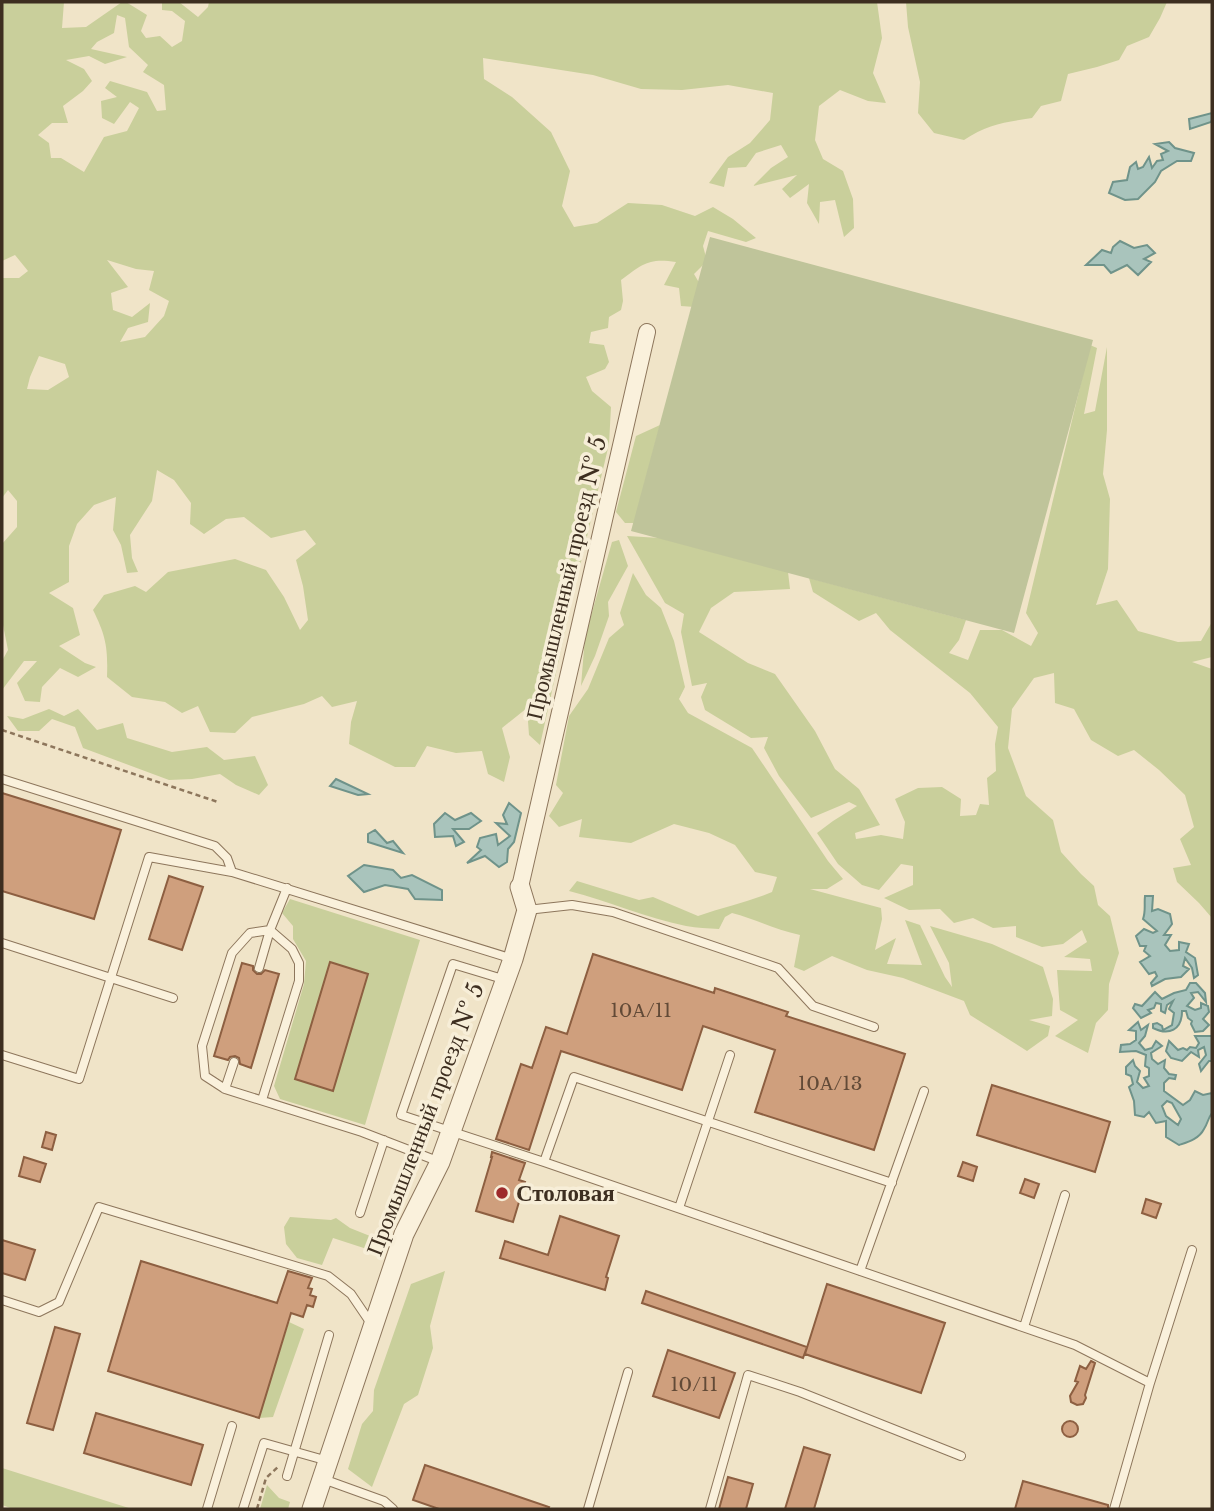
<svg xmlns="http://www.w3.org/2000/svg" width="1214" height="1511" font-family="'Libre Baskerville',serif">
	<style>
		.green { fill: #c9cf9b; fill-rule: evenodd }
		.cemetery { fill: #bfc49a }
		.water { fill: #a9c4bc; stroke: #6f938a; stroke-width: 2; fill-rule: evenodd }
		.building { fill: #cf9f7d; stroke: #8d5f41; stroke-width: 2 }
		.lines { fill: none; stroke-linecap: round; stroke-linejoin: round }
		.service-casing { stroke: #8d765c; stroke-width: 10 }
		.minor-casing { stroke: #8d765c; stroke-width: 18 }
		.tertiary-casing { stroke: #8d765c; stroke-width: 21 }
		.path { stroke: #8d765c; stroke-width: 2.5; stroke-dasharray: 5 3.5; stroke-linecap: butt }
		.service { stroke: #faf1dc; stroke-width: 8 }
		.minor { stroke: #faf1dc; stroke-width: 16 }
		.tertiary { stroke: #faf1dc; stroke-width: 19 }
		.poi-dot { fill: #9e2a2b; stroke: #f7eed8; stroke-width: 2.5 }
		.labels { text-anchor: middle; stroke-width: 7; stroke-linejoin: round; paint-order: stroke }
		.number-label { font-size: 19px; fill: #624a37 }
		.street-label { font-size: 23px; fill: #3d2e20; stroke: #f7eed8 }
		.poi-label { font-size: 23px; font-weight: bold; fill: #3d2e20; stroke: #f7eed8; text-anchor: start }
	</style>
	<rect width="100%" height="100%" fill="#f0e4c8"/>
	<!-- green -->
	<path class="green" d="M2 2H64L62 28 86 27 122 2H126L147 15 141 31 146 38 160 36 172 47 182 41 185 21 172 11 162 10V2H179L198 17 208 7 209 2H877L882 38 873 73 886 103 868 101 840 90 819 106 815 140 823 159 843 171 853 199 854 228 844 237 835 200 820 202 819 224 807 203 809 184 790 198 782 189 797 175 753 186 771 168 788 157 781 145 756 153 746 167 728 168 724 187 709 183 728 157 750 143 770 120 773 93 728 85 682 90 641 89 593 75 483 58 484 79 512 97 551 132 570 171 562 206 574 227 597 223 628 203 662 205 695 216 713 207 733 219 756 238 746 242 708 231 703 246 707 261 694 274 701 286 695 307 681 306 679 288 664 285 676 262C648 258 643 264 621 280L623 301 621 310 609 317 608 328 591 332 589 343 604 345 609 362 605 369 586 377 592 391 611 407 609 444 576 583 540 745 529 735 527 708 502 728 510 757 504 782 488 774 482 751 456 753 427 746 415 767H395L349 744 351 722 357 701 332 707 322 696 304 704 252 717 235 733 210 732 198 706 182 713 165 702 132 697 107 677C108 648 106 636 93 610L104 595 135 586 146 592 168 572 235 559 266 570 284 597 300 630 308 620 303 586 296 560 316 544 305 530 271 538 244 517 226 519 204 534 190 524 191 503 174 480 157 470 152 501 130 535 132 558 138 572 127 573 121 545 113 530 116 497 94 505 77 524 69 546V582L49 593 73 608 80 635 59 646 85 663 96 667 78 677 60 668 42 687 40 702 25 701 17 683 37 661H24L2 690V661L8 650 2 620V544L17 527V501L8 490 2 498V278H19L28 271 15 255 2 261ZM117 15 125 18 129 47 148 65 143 72 164 85 166 110 157 111 147 92 110 81 105 88 117 97 101 101 102 118 114 124 130 102 139 108 127 131 104 137 84 172 61 158H51L49 143 38 135 52 123H68L63 106 83 91 92 81 84 69 66 60 89 56 105 64 127 57 91 49 97 42 114 33ZM107 260 136 269 154 271 149 290 169 301 164 316 145 337 120 342 128 328 148 322 150 303 132 317 113 310 111 293 128 287ZM39 356 65 364 69 377 48 390 27 389 30 377Z
		M906 2H1167L1160 18 1149 37 1127 46 1119 60 1097 67 1068 74 1061 101 1041 106 1032 118C1006 122 987 124 964 140L934 133 918 113 920 82 908 27Z
		M1090 345 1097 348 1084 414 1095 411 1107 347V430L1103 474 1110 499 1108 569 1096 605 1117 600 1138 631 1178 642 1201 641 1212 622V657L1192 662 1212 669V918L1199 903 1177 882 1173 868 1191 865 1180 839 1194 827 1185 795 1159 770 1134 750 1118 756 1091 740 1074 709 1055 703 1054 673 1034 678 1012 709 1008 748 1026 796 1053 820 1061 852 1081 874 1094 886 1098 905 1110 916 1119 953 1109 984 1108 1010 1096 1023 1088 1053 1055 1036 1078 1020 1060 1010 1057 970 1092 971 1090 959 1064 957 1087 942 1082 930 1063 944 1042 947 1016 937V926L993 928 973 918 954 923 940 909 909 910 884 898 913 885V866L901 864 879 890 862 885 838 864 817 833 833 821 857 806 849 802 811 818 779 776 764 748 768 737 751 738 705 710 701 697 707 683 692 686 681 632 684 614 665 603 627 536 660 538 788 572 790 589 734 592 711 608 699 632 748 663 775 674 815 731 835 769 859 789 880 825 855 833 856 839 881 835 903 839 905 822 895 799 918 788 942 787 961 799 960 816 976 815 980 804 989 805 987 778 996 771 995 744 998 727 970 693 890 630 876 613 859 621 813 592 809 578 966 620 959 640 949 653 968 660 980 630H1002L1031 646 1038 633 1026 613Z
		M660 425 634 523H625L616 512 636 436Z
		M619 540 628 566 608 602 609 616 595 656 581 686 585 637 612 542Z
		M633 573 646 595 661 608 674 641 685 687 679 699 688 713 752 748 828 861 843 879 827 889H810L881 908 882 919 875 950 896 938 887 964 922 965 905 920 920 925 945 977 952 987 949 963 930 926 992 944 1043 967 1053 999 1052 1016 1029 1020 1050 1026 1048 1036 1027 1051 970 1015 964 1001 903 978 867 970 832 956 804 971 794 967 800 935C776 930 755 919 732 913L725 917 719 929C708 928 697 928 686 926 646 918 608 901 569 891L577 881 639 900 653 897 698 916C723 907 748 902 772 892L777 877 755 872 735 845 709 833 674 824 631 843 579 837 582 819 559 827 549 816 563 793 556 785 569 716 588 689 609 638 624 625 620 613Z
		M49 709 64 716 78 709 97 730 123 723 127 738 172 752 207 747 224 760 255 756 268 785 259 795 236 785 220 774 192 779 169 780 83 748 75 727 52 719 39 731H18L7 716 23 719Z
		M290 899 420 940 365 1125 280 1099 274 1086 304 984 306 961 293 939V926L282 913Z
		M290 1217 331 1220 336 1218 350 1228 370 1236 379 1245 373 1251 333 1238 322 1265 297 1258 286 1244 284 1227Z
		M445 1271 430 1326 433 1348 418 1395 404 1404 372 1487 348 1469 362 1424 373 1411 374 1390 411 1284Z
		M289 1322 304 1329 273 1417 259 1418Z
		M2 1468 132 1509H13L2 1505Z
		M267 1485 279 1498 290 1502 288 1509H260Z"/>
	<!-- cemetery -->
	<path class="cemetery" d="M710 237 1093 340 1014 633 631 531Z"/>
	<!-- water -->
	<path class="water" d="M1212 113V120L1211 122 1190 129 1189 119Z
		M1169 142 1175 148 1194 153 1191 161H1177L1161 171 1155 182 1138 199 1125 200 1109 193 1113 182 1127 180 1130 167 1136 162 1138 169 1143 167 1149 157 1152 168 1157 161 1163 160 1161 154 1168 151 1155 144Z
		M1120 241 1134 248 1147 245 1155 253 1144 259 1151 262 1138 275 1127 265 1111 273 1104 265H1086L1102 250 1111 253 1113 247Z
		M336 779 368 794 358 795 330 786Z
		M509 803 521 813 514 842 508 849 507 862 499 867 485 856 467 863 481 850 477 847 480 838 496 834 498 845 510 836 496 823 507 824 503 815Z
		M445 813 455 820 471 813 481 821 469 829H453L464 842 456 846 453 836 435 837 434 824Z
		M375 830 387 843 393 841 403 853 368 842V834Z
		M364 865 393 870 401 878 412 875 442 890V900L415 899 408 889 385 885 364 892 348 876Z
		M1145 896H1153L1152 911 1158 909 1170 914 1172 924 1164 935H1171L1165 945 1170 951 1179 950V942L1189 944 1186 952 1195 958 1198 975 1194 978 1192 968 1185 958 1183 966 1189 969 1181 977 1165 979 1152 986 1151 983 1157 976 1155 972 1149 974 1140 962 1150 956 1144 951 1146 946H1140L1136 936 1144 929 1153 933 1157 931 1143 919C1146 911 1144 904 1145 896Z
		M1190 983H1196L1205 993 1206 1002 1198 992 1191 993 1194 998 1187 1006 1195 1010 1201 1008V1003L1208 1006 1209 1012 1203 1019 1209 1025 1203 1031 1195 1032 1191 1024 1192 1021 1188 1018 1186 1011H1182C1182 1030 1169 1036 1153 1028V1024L1157 1023 1162 1026 1163 1030 1172 1025 1174 1013 1169 1009 1173 1001 1167 1005 1165 1013 1161 1011V1004L1156 1003 1154 1008 1148 1010 1151 1013 1141 1018 1133 1008 1135 1004 1142 1006 1155 992 1162 999 1174 993 1186 990Z
		M1138 1022 1141 1030 1148 1025 1145 1036 1139 1043 1145 1050 1152 1048 1156 1041 1162 1046 1151 1053 1152 1059 1158 1064 1165 1060 1164 1068 1169 1074 1176 1075 1175 1079 1169 1078 1164 1083V1091L1183 1105 1190 1100 1195 1091 1203 1095 1212 1093V1113C1208 1118 1208 1123 1204 1129 1199 1139 1188 1142 1179 1145L1166 1137V1121L1156 1123 1149 1112 1144 1117 1135 1115 1134 1101 1129 1087 1133 1084 1131 1076 1126 1074V1067L1133 1060 1135 1066 1140 1071 1137 1082 1143 1088 1149 1086 1144 1078 1149 1076V1068L1145 1066 1146 1055 1136 1051 1120 1052 1121 1045 1130 1044 1136 1040V1031L1129 1030ZM1167 1101 1172 1103 1181 1119 1178 1125 1166 1116 1162 1106Z
		M1195 1036H1212V1061H1209L1201 1071 1199 1064 1206 1055 1204 1047 1198 1050 1199 1057 1191 1052 1182 1061 1171 1058 1166 1051 1169 1041 1178 1050 1183 1048 1187 1050 1190 1047 1196 1048 1199 1043Z"/>
	<!-- building -->
	<path class="building" d="M2 793 121 830 94 919 2 891Z
		M169 876 203 887 182 950 149 939Z
		M593 954 714 993 715 988 788 1012 786 1016 905 1054 874 1150 755 1112 775 1050 703 1026 682 1090 561 1051 529 1150 496 1139 521 1064 532 1068 546 1027 567 1034Z
		M330 962 368 974 333 1091 295 1079Z
		M242 963 253 966V970L257 974H261L265 970 279 974 251 1068 240 1064 239 1058 235 1056 230 1057 228 1060 214 1056Z
		M992 1085 1110 1122 1095 1172 977 1135Z
		M46 1132 56 1135 52 1150 42 1147Z
		M492 1152 525 1163 519 1180 525 1182 513 1222 476 1211 492 1157H491Z
		M24 1157 46 1164 40 1182 19 1176Z
		M963 1162 977 1167 973 1181 958 1176Z
		M1025 1179 1039 1184 1034 1198 1020 1193Z
		M1146 1199 1161 1204 1156 1218 1142 1213Z
		M560 1216 619 1236 606 1277 608 1278 605 1290 500 1258 505 1241 548 1255Z
		M2 1240 35 1250 25 1280 2 1273Z
		M141 1261 277 1303 288 1271 312 1278 308 1288 312 1289 310 1295 316 1297 313 1307 307 1305 303 1317 291 1313 259 1418 108 1371Z
		M827 1284 945 1323 921 1393 805 1354Z
		M646 1291 807 1347 803 1358 642 1303Z
		M55 1327 80 1334 53 1430 27 1423Z
		M668 1350 735 1373 719 1418 653 1396Z
		M1091 1361 1095 1363 1085 1395 1086 1398 1083 1404 1077 1405 1071 1402 1070 1396 1078 1382 1075 1381 1080 1366 1086 1369Z
		M96 1413 203 1445 191 1485 84 1453Z
		M1062 1429a8 8 0 1 1 16 0a8 8 0 1 1-16 0Z
		M804 1447 830 1455 814 1509H785Z
		M425 1465 549 1507 548 1509H439L413 1500Z
		M728 1477 753 1484 746 1509H719Z
		M1023 1481 1108 1505V1509H1015Z"/>
	<g class="lines">
		<!-- service casing -->
		<g class="service-casing">
			<path id="service" d="M2 779 215 846 227 858 232 872
				M527 910 572 905 613 912 778 968 813 1006 874 1027
				M2 943 173 998
				M259 968 270 930 287 888
				M506 980 453 964 401 1115 544 1162 1075 1345 1150 1383
				M2 1055 79 1079 149 857 232 872 513 959
				M234 1062 225 1089 362 1132 440 1162
				M225 1089 205 1076 202 1046 232 953 250 933 270 930 292 949 299 963V981L262 1100
				M544 1162 574 1077 892 1183
				M679 1208 730 1055
				M360 1213 384 1140
				M860 1271 924 1091
				M2 1300 39 1312 59 1302 99 1207 328 1276 351 1294 372 1325
				M1024 1327 1065 1195
				M287 1476 329 1335
				M323 1479 384 1501 393 1509
				M207 1509 232 1426
				M243 1509 264 1443 328 1461
				M588 1509 628 1372
				M710 1509 748 1375 800 1392 961 1456
				M1114 1509 1150 1383 1192 1250"/>
		</g>
		<!-- minor casing -->
		<g class="minor-casing">
			<path id="minor" d="M520 887 647 332"/>
		</g>
		<!-- tertiary casing -->
		<g class="tertiary-casing">
			<path id="tertiary" d="M312 1509 404 1234 440 1162 513 959 527 910 520 887"/>
		</g>
		<!-- path -->
		<path class="path" d="M2 730 218 802
			M257 1509 266 1478 279 1466"/>
		<!-- service -->
		<use href="#service" class="service"/>
		<!-- minor -->
		<use href="#minor" class="minor"/>
		<!-- tertiary -->
		<use href="#tertiary" class="tertiary"/>
	</g>
	<!-- markers -->
	<circle class="poi-dot" cx="502" cy="1193" r="7"/>
	<g class="labels">
		<!-- number labels -->
		<g class="number-label">
			<text x="641" y="1017">10А/11</text>
			<text x="830" y="1090">10А/13</text>
			<text x="694" y="1391">10/11</text>
		</g>
		<!-- street labels -->
		<g class="street-label">
			<text transform="translate(566 578) rotate(-77)" y="8">Промышленный проезд № 5</text>
			<text transform="translate(425 1119) rotate(-69)" y="8">Промышленный проезд № 5</text>
		</g>
		<!-- poi labels -->
		<g class="poi-label">
			<text x="516" y="1201">Столовая</text>
		</g>
	</g>
	<!-- border -->
	<rect width="1214" height="1511" fill="none" stroke="#3d2e20" stroke-width="7"/>
</svg>
